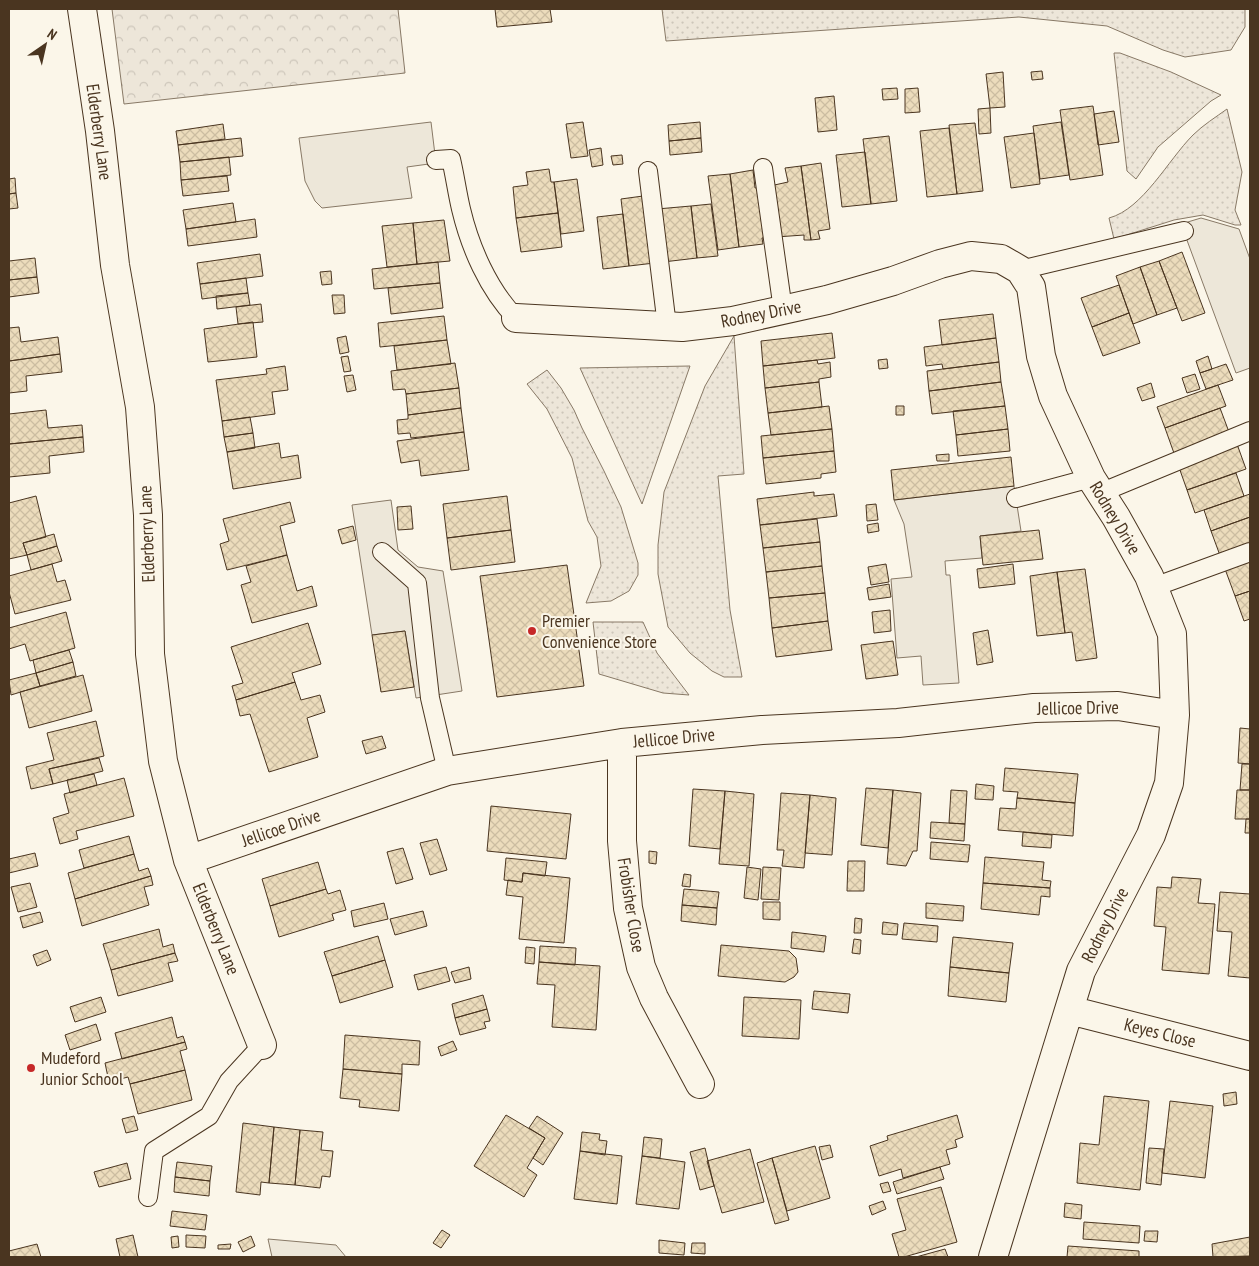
<svg xmlns="http://www.w3.org/2000/svg" width="1259" height="1266" font-family="'PT Sans Narrow',sans-serif">
	<style>
		.grass { fill: url(#grass-dots); stroke: #887966 }
		.forest { fill: url(#forest-crowns); stroke: #887966 }
		.parking { fill: #ede7d9; stroke: #887966 }
		.building { fill: url(#building-cross-hatch); stroke: #4a3520 }
		.lines { fill: none; stroke-linecap: round; stroke-linejoin: round }
		.service-casing { stroke: #4a3520; stroke-width: 20 }
		.minor-casing { stroke: #4a3520; stroke-width: 30 }
		.service { stroke: #fbf6e9; stroke-width: 18 }
		.minor { stroke: #fbf6e9; stroke-width: 28 }
		.poi-dot { fill: #c62828; stroke: #fbf6e9; stroke-width: 2 }
		.labels { text-anchor: middle; stroke-width: 4; stroke-linejoin: round; paint-order: stroke }
		.street-label { font-size: 18px; fill: #4a3520; stroke: #fbf6e9 }
		.poi-label { font-size: 18px; fill: #4a3520; stroke: #fbf6e9; text-anchor: start }
	</style>
	<defs>
		<pattern id="grass-dots" width="8" height="8" patternUnits="userSpaceOnUse" patternTransform="scale(1.25)"><rect width="8" height="8" fill="#ede6d9"/><path d="M2 2h.1M6 6h.1" fill="none" stroke="#cdc6ba" stroke-width="1.8" stroke-linecap="round"/></pattern>
		<pattern id="forest-crowns" width="20" height="18" patternUnits="userSpaceOnUse" patternTransform="scale(1.25)"><rect width="20" height="18" fill="#ede6d9"/><path d="M2 6a3 3 0 1 1 6 0M12 15a3 3 0 1 1 6 0" fill="none" stroke="#cdc6ba"/></pattern>
		<pattern id="building-cross-hatch" width="8" height="8" patternUnits="userSpaceOnUse" patternTransform="scale(1.25)"><rect width="8" height="8" fill="#ecdcbc"/><path d="M0 0l8 8M0 8l8-8" fill="none" stroke="#ccbda1"/></pattern>
	</defs>
	<rect width="100%" height="100%" fill="#fbf6e9"/>
	<!-- grass -->
	<path class="grass" d="M662 9H1245V27L1231 50 1185 57 1163 50 1107 26 1019 17 666 41Z
		M1114 53H1120L1171 72 1221 95 1211 101 1158 147 1136 179 1127 171Z
		M1227 109 1242 172 1235 210 1241 225H1235L1203 215 1174 220 1114 239 1109 218C1143 209 1168 160 1193 135 1203 125 1216 117 1227 109Z
		M734 336 744 474 718 476 730 610 742 677H724L712 671 690 653 668 627 658 574V545L664 492 705 386Z
		M690 366 642 504 580 368Z
		M547 370 561 388 574 410 582 428 604 471 621 507 638 563V575L629 591 611 601 586 603 601 566 597 537 588 521 572 458 547 409 527 384Z
		M593 622H643L657 653 689 695 663 693 599 674Z"/>
	<!-- forest -->
	<path class="forest" d="M112 9H398L405 73 124 104Z"/>
	<!-- parking -->
	<path class="parking" d="M431 122 436 163 407 167 412 198 322 208 315 201 305 181 299 138Z
		M1201 218 1239 229 1250 259V368L1236 373 1181 224Z
		M1014 486 1021 531 980 536 982 558 945 561 946 575H950L959 683 923 685 921 656 897 658 891 579 912 577 904 524 894 500Z
		M391 500 398 550 418 567 443 571 462 691 416 698 405 631 372 635 352 505Z
		M268 1239 336 1245 346 1257H272Z"/>
	<!-- building -->
	<path class="building" d="M495 9H550L552 22 497 27Z
		M1042 71 1043 79 1032 80 1031 72Z
		M1003 72 1005 107 990 108 986 74Z
		M897 88 898 99 883 100 882 89Z
		M918 88 920 112 905 113V89Z
		M834 96 837 130 818 132 815 98Z
		M1093 106 1103 175 1070 180 1060 110Z
		M990 108 991 133 979 134 978 109Z
		M1114 111 1119 142 1098 145 1094 114Z
		M583 122 588 156 571 158 566 124Z
		M700 122 701 138 669 141 668 125Z
		M1061 122 1069 175 1040 179 1033 126Z
		M975 123 983 191 957 194 949 125Z
		M223 124 225 139 178 145 176 131Z
		M949 128 957 194 927 197 920 131Z
		M1034 133 1040 184 1011 188 1004 137Z
		M889 136 897 201 871 204 863 139Z
		M241 138 243 156 180 162 178 145Z
		M701 138 702 152 670 155 669 141Z
		M601 148 603 165 592 167 589 150Z
		M865 152 871 204 842 207 836 155Z
		M622 155 623 164 613 165 611 156Z
		M229 157 231 175 181 180 180 162Z
		M821 163 830 229 818 231 820 239 811 240 801 166Z
		M801 166 811 240H804V235L776 237 770 186 788 182 785 168Z
		M549 169 551 182H554L558 213 516 218 513 187 528 185 526 172Z
		M753 170 755 188 770 186 776 237 762 238 763 244 739 247 730 174Z
		M730 174 739 247 718 250 708 176Z
		M227 176 229 191 183 196 181 180Z
		M15 178 16 193 9 194V179Z
		M577 179 584 231 561 234 554 182Z
		M16 193 18 208 9 209V194Z
		M643 196 663 262 629 266 621 199Z
		M233 203 236 222 186 229 183 210Z
		M711 204 718 256 697 258 691 206Z
		M691 206 697 258 663 262 657 209Z
		M558 213 562 247 521 252 516 218Z
		M623 214 629 266 603 269 597 217Z
		M255 219 257 237 188 246 186 229Z
		M444 220 450 261 417 264 413 223Z
		M413 223 417 264 387 267 382 226Z
		M1182 252 1205 313 1182 321 1159 261Z
		M260 254 263 276 200 284 197 263Z
		M35 258 37 277 9 280V261Z
		M1159 261 1177 308 1157 315 1140 267Z
		M438 262 440 283 374 289 372 269Z
		M1140 267 1157 315 1133 324 1116 276Z
		M331 271 332 284 322 285 320 272Z
		M37 277 39 293 9 297V280Z
		M246 278 248 293 202 299 200 284Z
		M440 283 443 308 391 314 388 288Z
		M1119 285 1129 313 1092 327 1081 298Z
		M248 293 250 305 217 309 216 296Z
		M332 295H344L345 313 334 314Z
		M261 304 263 322 238 324 236 307Z
		M1129 313 1140 343 1103 356 1092 327Z
		M993 314 996 338 942 345 939 320Z
		M444 316 447 340 380 347 378 323Z
		M253 322 257 357 208 362 204 329Z
		M19 327 21 342 58 337 60 354 9 361V328Z
		M832 333 835 358 763 366 761 341Z
		M346 336 349 352 340 354 337 338Z
		M996 338 999 362 943 369 942 364 926 366 924 347Z
		M447 340 451 364 397 370 394 346Z
		M60 354 62 372 26 376 27 391 9 393V361Z
		M348 356 351 371 344 372 341 357Z
		M1208 356 1212 369 1200 373 1196 361Z
		M887 359 888 368 879 369 878 360Z
		M817 360 818 364 830 362 831 377 819 379V382L765 388 763 366Z
		M999 362 1001 382 929 391 927 371Z
		M455 363 459 388 406 394 405 389 393 390 391 371Z
		M1226 364 1233 380 1206 389 1200 373Z
		M285 366 288 390 272 392 275 414 222 421 216 380 267 374 266 369Z
		M1195 374 1200 389 1187 393 1182 378Z
		M353 375 356 390 347 392 344 376Z
		M819 382 822 407 768 413 765 388Z
		M1001 382 1005 406 932 414 929 391Z
		M1151 383 1155 397 1142 401 1137 388Z
		M1218 385 1226 406 1165 428 1157 407Z
		M459 388 461 408 408 415 406 394Z
		M829 406 832 429 771 435 768 413Z
		M896 406H904V415H896Z
		M1005 406 1008 429 956 435 953 411Z
		M461 408 464 432 411 438 410 433 398 434 397 420 408 419V415Z
		M1220 408 1229 432 1175 456 1165 428Z
		M46 410 48 428 82 425 83 437 9 444V414Z
		M250 417 253 433 224 437 222 421Z
		M832 429 834 451 763 458 761 436Z
		M1008 429 1010 451 958 456 956 435Z
		M464 432 469 470 421 476 419 460 401 463 397 441Z
		M253 433 255 448 227 452 224 437Z
		M83 437 84 452 49 456 50 473 9 477V444Z
		M279 443 281 458 298 455 301 478 233 489 227 452Z
		M1237 444 1246 469 1187 490 1175 456Z
		M834 451 836 472 821 474V478L766 484 763 458Z
		M949 454V461H937L936 455Z
		M1011 457 1014 486 894 500 891 470Z
		M1236 473 1244 496 1195 513 1187 490Z
		M814 492V496L834 494 837 516 760 525 757 499Z
		M1250 494V517L1211 531 1204 510Z
		M36 496 46 537 23 543 27 555 9 559V503Z
		M507 496 511 530 447 538 443 504Z
		M290 502 295 522 280 526 287 555 227 570 220 544 229 541 223 519Z
		M876 504 878 520 867 521 866 505Z
		M411 506 413 529 398 530 397 507Z
		M1250 517V559L1225 569 1211 531Z
		M817 519 820 542 763 548 760 525Z
		M878 523 879 531 868 533 867 525Z
		M353 526 356 540 342 544 338 530Z
		M511 530 515 562 451 570 447 538Z
		M1039 530 1043 559 983 565 980 536Z
		M54 534 57 546 27 555 23 543Z
		M820 542 822 566 766 572 763 548Z
		M57 546 62 561 31 570 27 555Z
		M287 555 297 591 312 586 317 606 252 623 241 585 251 582 246 566Z
		M1250 559V591L1235 596 1225 569Z
		M52 564 57 582 65 580 71 600 15 614 9 592V576Z
		M886 564 889 582 871 585 868 567Z
		M1013 564 1015 584 979 588 977 569Z
		M567 565 584 686 497 697 480 576Z
		M822 566 825 593 769 598 766 572Z
		M1085 569 1097 658 1076 661 1072 632 1065 633 1057 572Z
		M1057 572 1065 633 1037 636 1030 576Z
		M889 584 891 597 869 600 867 588Z
		M1250 591V619L1244 621 1235 596Z
		M825 593 828 621 772 628 769 598Z
		M890 610 891 631 874 633 872 612Z
		M66 612 75 648 30 661 25 644 9 649V628Z
		M828 621 832 650 776 657 772 628Z
		M308 623 321 664 292 673 295 682 236 700 232 686 243 683 231 647Z
		M988 630 993 662 977 665 973 633Z
		M405 631 414 687 381 692 372 635Z
		M893 641 898 675 866 679 861 645Z
		M69 650 73 662 36 673 33 660Z
		M73 662 76 676 40 686 36 673Z
		M36 673 40 686 11 695 9 680Z
		M83 675 92 711 29 728 20 692Z
		M295 682 301 700 320 695 325 712 307 718 318 757 269 772 250 714 240 716 236 700Z
		M96 721 104 756 49 769 53 784 31 789 26 767 54 760 47 733Z
		M1240 728 1250 729V764L1238 763Z
		M382 736 386 748 366 754 362 741Z
		M99 758 103 771 53 784 49 769Z
		M1242 764H1250V790H1240Z
		M1005 768 1078 774 1075 803 1017 798 1018 792 1003 791Z
		M94 774 97 785 70 793 67 780Z
		M124 778 134 816 76 831 78 839 60 844 53 818 69 813 64 794Z
		M976 784 994 786 993 800 975 799Z
		M866 788 893 790 888 848 861 845Z
		M693 789 725 791 720 849 689 846Z
		M893 790 921 793 917 851H913L906 866 887 864Z
		M951 790 967 791 965 824 949 823Z
		M1237 790H1250V819H1235Z
		M725 791 754 794 749 866 719 864Z
		M781 793 810 795 804 868 782 866 784 850H777Z
		M810 795 836 798 832 855 805 853Z
		M1017 798 1075 803 1073 836 998 830 1000 808 1016 809Z
		M491 806 571 814 566 859 487 851Z
		M1246 819H1250V833H1245Z
		M931 822 965 824 964 841 930 838Z
		M1023 832 1052 835 1051 848 1022 846Z
		M129 836 134 854 84 868 79 850Z
		M437 839 447 870 430 875 420 843Z
		M931 842 970 845 968 862 930 859Z
		M403 848 413 879 396 884 387 852Z
		M649 851 657 852 656 864 649 863Z
		M35 853 38 866 9 873V859Z
		M134 854 139 871 148 868 151 876 75 899 68 873Z
		M985 857 1044 862 1042 880 1051 881 1050 888 983 883Z
		M506 858 547 862 545 876 523 873 522 882 504 880Z
		M848 861H865L864 891H847Z
		M318 862 326 889 270 906 262 879Z
		M747 867 761 869 758 900 744 898Z
		M763 867 781 868 779 900 761 899Z
		M523 873 570 878 564 943 519 939 523 897 506 895 508 880 522 882Z
		M684 874 691 875 690 887 682 886Z
		M151 876 153 885 144 887 149 905 82 926 75 899Z
		M1172 877 1201 879 1198 903 1215 904 1209 974 1162 970 1166 927 1154 926 1157 887 1171 888Z
		M30 883 37 907 18 912 11 887Z
		M983 883 1050 888V897L1041 896 1039 915 981 909Z
		M326 889 328 894 340 890 346 910 332 914 334 920 279 937 270 906Z
		M684 889 719 892 717 908 682 905Z
		M1220 892 1250 894V978L1228 976 1232 932 1217 931Z
		M763 902H780V920L763 919Z
		M384 903 388 919 354 927 351 911Z
		M926 903 964 906 963 921 926 918Z
		M682 905 717 908 716 925 681 921Z
		M423 911 427 926 395 935 390 919Z
		M40 912 43 922 23 928 20 917Z
		M855 918 862 919 861 933H854Z
		M883 922 898 924 897 935 882 934Z
		M904 923 938 926 937 942 902 939Z
		M159 929 163 947 173 944 175 953 111 970 103 944Z
		M792 932 826 936 824 952 791 948Z
		M378 936 385 960 332 976 324 952Z
		M953 937 1013 943 1009 973 950 967Z
		M854 939 861 940 860 954 852 953Z
		M721 945 789 951 796 958 798 972 794 977 785 982 718 976Z
		M540 946 576 948 575 965 539 962Z
		M526 947 535 948 534 964 525 963Z
		M47 950 51 960 37 966 33 955Z
		M175 953 178 961 168 963 173 981 118 996 111 970Z
		M385 960 393 987 340 1003 332 976Z
		M539 962 600 966 596 1030 552 1027 555 985 537 984Z
		M446 967 450 981 418 990 414 975Z
		M469 967 471 979 455 983 451 972Z
		M950 967 1009 973 1006 1002 948 996Z
		M814 991 850 994 848 1013 812 1009Z
		M483 995 487 1009 455 1018 452 1004Z
		M101 997 106 1012 75 1022 70 1007Z
		M744 997 801 1000 799 1039 742 1036Z
		M487 1009 490 1021 484 1022 486 1028 460 1035 455 1018Z
		M172 1017 177 1038 183 1036 185 1042 122 1059 115 1033Z
		M96 1024 101 1040 70 1050 65 1035Z
		M345 1035 420 1041 419 1065 402 1064V1074L343 1069Z
		M453 1041 457 1050 441 1056 438 1047Z
		M185 1042 187 1049 180 1051 185 1070 130 1084 128 1077 109 1082 105 1063Z
		M343 1069 402 1074 399 1111 359 1107 360 1100 340 1098Z
		M185 1070 192 1100 138 1114 130 1084Z
		M1236 1092 1237 1104 1224 1106 1223 1094Z
		M1104 1096 1149 1101 1140 1190 1077 1183 1080 1143 1099 1145Z
		M1170 1101 1213 1106 1205 1178 1162 1173Z
		M506 1115 545 1138 527 1168 537 1175 524 1197 474 1166Z
		M957 1115 963 1137 955 1140 957 1147 946 1150 950 1164 903 1178 901 1169 879 1176 870 1146 888 1140 887 1136Z
		M134 1116 138 1130 126 1133 122 1119Z
		M537 1116 563 1133 543 1165 533 1158 545 1138 529 1128Z
		M243 1123 274 1127 269 1183 261 1182 260 1195 236 1192Z
		M274 1127 300 1130 295 1185 269 1183Z
		M300 1130 323 1132 321 1150 333 1151 330 1177 322 1176 320 1188 295 1185Z
		M582 1132 600 1134 599 1140 607 1141 605 1155 580 1151Z
		M644 1137 662 1139 660 1158 642 1156Z
		M830 1145 833 1157 822 1160 819 1147Z
		M815 1146 830 1198 787 1211 772 1158Z
		M705 1148 714 1186 700 1190 690 1152Z
		M1149 1148 1164 1149 1161 1185 1146 1183Z
		M750 1149 764 1202 722 1213 707 1161Z
		M580 1151 622 1156 617 1204 574 1199Z
		M642 1156 685 1162 679 1209 636 1204Z
		M772 1158 789 1220 775 1224 757 1163Z
		M177 1162 212 1166 210 1181 175 1177Z
		M127 1163 131 1179 99 1187 94 1172Z
		M940 1167 944 1179 897 1194 893 1182Z
		M175 1177 210 1181 209 1196 174 1192Z
		M888 1182 891 1191 883 1193 880 1184Z
		M941 1187 957 1242 904 1257H899L892 1234 906 1230 897 1199Z
		M883 1201 886 1209 872 1215 869 1206Z
		M1065 1203 1082 1205 1081 1219 1064 1217Z
		M172 1211 207 1215 205 1230 170 1226Z
		M1084 1222 1140 1226 1139 1243 1083 1239Z
		M442 1230 450 1235 441 1248 433 1243Z
		M1145 1231H1158L1157 1242 1144 1241Z
		M133 1235 138 1257H120L116 1239Z
		M186 1235 206 1236 205 1248 186 1247Z
		M178 1236 179 1247 172 1248 171 1237Z
		M251 1236 255 1246 243 1252 238 1242Z
		M1250 1237V1256L1213 1257 1212 1244Z
		M659 1240 685 1243 684 1255 659 1253Z
		M692 1243H705V1254L691 1253Z
		M37 1244 41 1257H9V1251Z
		M231 1244 230 1249H218V1245Z
		M1068 1246 1139 1251V1257H1067Z
		M945 1249 948 1257H916Z"/>
	<g class="lines">
		<!-- service casing -->
		<g class="service-casing">
			<path id="service" d="M436 160 451 159C455 176 457 192 461 209 470 247 488 289 516 318
				M763 168 783 310
				M648 171 667 326
				M1020 270 1184 231
				M1100 493 1250 431
				M1016 498 1091 478
				M382 552 417 583 430 698 447 771
				M1154 587 1250 552
				M148 1197 154 1151 209 1116 229 1081 262 1045"/>
		</g>
		<!-- minor casing -->
		<g class="minor-casing">
			<path id="minor" d="M82 9 100 131 115 265 140 407 148 515 150 654 163 761 188 860 262 1045
				M516 318 682 327 733 321 827 300 893 281 940 264 971 256 1001 259 1020 270 1031 287 1041 356 1053 396 1091 478 1116 517 1149 576 1172 634 1175 715 1169 783 1151 835 1081 971 993 1257
				M622 743V841L628 908 641 967 654 998 700 1084
				M188 860 447 771 622 743 762 730 898 723 1034 708 1118 706 1175 715
				M1069 1010 1250 1056"/>
		</g>
		<!-- service -->
		<use href="#service" class="service"/>
		<!-- minor -->
		<use href="#minor" class="minor"/>
	</g>
	<!-- markers -->
	<g class="poi-dot">
		<circle cx="532" cy="631" r="5"/>
		<circle cx="31" cy="1068" r="5"/>
	</g>
	<g class="labels">
		<!-- street labels -->
		<g class="street-label">
			<text transform="translate(99 132) rotate(82)" y="6">Elderberry Lane</text>
			<text transform="translate(761 314) rotate(-11)" y="6">Rodney Drive</text>
			<text transform="translate(1115 518) rotate(59)" y="6">Rodney Drive</text>
			<text transform="translate(147 534) rotate(-92)" y="6">Elderberry Lane</text>
			<text transform="translate(1078 708) rotate(-1)" y="6">Jellicoe Drive</text>
			<text transform="translate(674 738) rotate(-5)" y="6">Jellicoe Drive</text>
			<text transform="translate(281 828) rotate(-19)" y="6">Jellicoe Drive</text>
			<text transform="translate(631 905) rotate(81)" y="6">Frobisher Close</text>
			<text transform="translate(1105 925) rotate(-63)" y="6">Rodney Drive</text>
			<text transform="translate(216 929) rotate(68)" y="6">Elderberry Lane</text>
			<text transform="translate(1160 1033) rotate(14)" y="6">Keyes Close</text>
		</g>
		<!-- poi labels -->
		<g class="poi-label">
			<text x="542" y="627">Premier<tspan x="542" dy="21">Convenience Store</tspan></text>
			<text x="41" y="1064">Mudeford<tspan x="41" dy="21">Junior School</tspan></text>
		</g>
	</g>
	<!-- border -->
	<rect width="1259" height="1266" fill="none" stroke="#4a3520" stroke-width="20"/>
	<!-- north arrow -->
	<g transform="translate(45 45) rotate(34)" stroke="#fbf6e9" stroke-width="4" paint-order="stroke">
	<path d="M0-4L9 19L0 12L-9 19Z" fill="#4a3520"/>
	<text y="-8" font-size="14" font-weight="bold" text-anchor="middle" fill="#4a3520">N</text>
	</g>
</svg>
